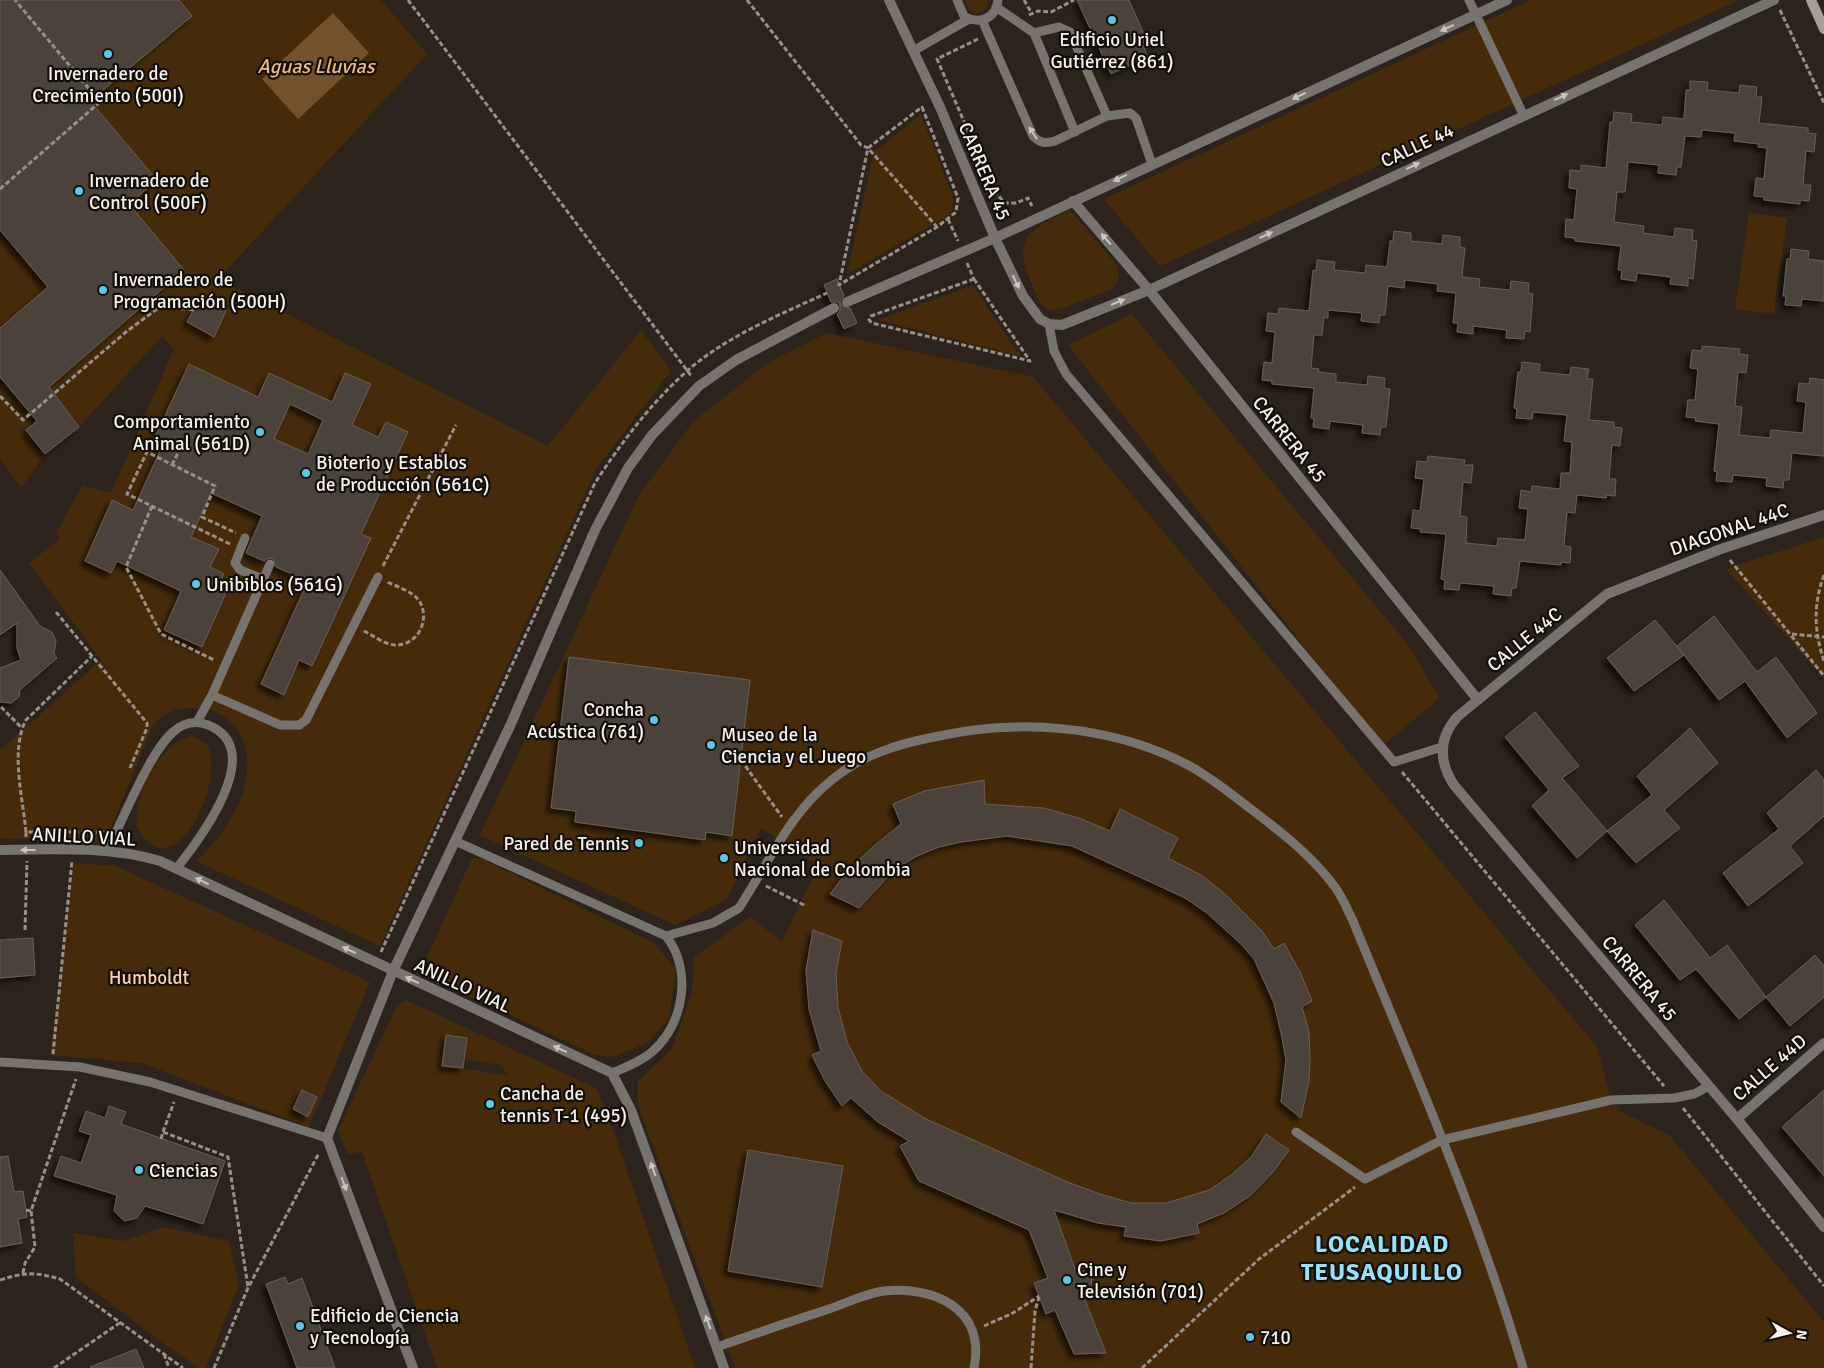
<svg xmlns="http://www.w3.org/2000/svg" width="1824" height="1368" font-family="Signika,sans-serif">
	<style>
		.green { fill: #452b09; fill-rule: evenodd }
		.water { fill: #73512b }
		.building { fill: #4c433a; stroke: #685f55; fill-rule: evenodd; filter: url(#shadow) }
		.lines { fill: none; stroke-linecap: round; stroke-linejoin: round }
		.path { stroke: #969089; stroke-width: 3; stroke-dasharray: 5 2.5; stroke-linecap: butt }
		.service { stroke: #77736f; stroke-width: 9 }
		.minor { stroke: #77736f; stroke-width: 10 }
		.tertiary { stroke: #77736f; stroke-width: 10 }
		.secondary { stroke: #a69f98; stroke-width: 10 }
		.oneway { fill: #cac5c0 }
		.poi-dot { fill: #5ac8e6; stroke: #120e0a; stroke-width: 2 }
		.labels { text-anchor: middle; stroke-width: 4.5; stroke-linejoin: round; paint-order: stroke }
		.poi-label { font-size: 19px; fill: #f6f1eb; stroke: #120e0a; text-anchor: start }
		.street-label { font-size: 19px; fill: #f6f1eb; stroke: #120e0a }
		.park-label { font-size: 19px; fill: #ffd2a2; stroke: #120e0a }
		.water-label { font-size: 20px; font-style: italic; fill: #f0b97c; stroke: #120e0a }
		.district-label { font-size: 24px; font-weight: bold; letter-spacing: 1px; fill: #97e2f8; stroke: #120e0a }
	</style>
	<defs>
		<filter id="shadow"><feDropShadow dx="-4.5" dy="4.5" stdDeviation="2.5" flood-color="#0009"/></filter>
	</defs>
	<rect width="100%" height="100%" fill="#2c241c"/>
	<!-- green -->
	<path class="green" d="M0 0H381L427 54 218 279 548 446 641 330 671 371 596 469 380 946 196 861C226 835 258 786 244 743 232 705 178 696 153 725L105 842 0 838V750L101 660 29 563 60 539 56 533 83 485 111 493 174 349 162 336 79 427 61 403 27 430 45 454 21 488 0 458Z
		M965 0H988V1L986 9 975 14 968 10Z
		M1531 0H1739L1160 266 1104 199Z
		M921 114 953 198V210L946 217 847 274 874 152Z
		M1070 210 1117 265 1119 278 1112 289 1060 309 1048 310C1039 304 1036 294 1032 284 1011 237 1030 229 1070 210Z
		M1749 213 1787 218 1774 314 1735 309Z
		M973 285 1020 356 878 320Z
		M1132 314 1405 641 1440 698 1382 746 1068 345Z
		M827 333 1033 377 1597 1047 1611 1100 1621 1112 1669 1135 1824 1322V1368H735L638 1106V1081L672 1049 692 993 694 957 750 917 782 941 819 866 761 828 727 899 675 925 480 835 639 495 693 422 769 362ZM569 657 750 680 731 835 706 832 705 839 576 822V811L551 808ZM748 1150 843 1166 833 1222 739 1206ZM1053 1207 1076 1271 1086 1272 1092 1278 1089 1290 1082 1293 1106 1353 1074 1354 1055 1310 1046 1313 1034 1284 1048 1278 1029 1230ZM738 1212 832 1228 822 1287 728 1271Z
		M1824 537V678L1726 569Z
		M193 736 209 746C217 778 203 818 179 841 175 845 167 847 161 849 152 844 139 838 137 825 132 795 162 740 193 736Z
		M472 858 482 859 654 943 676 969 669 1019 647 1043 613 1057 595 1055 430 977 427 958Z
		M74 864 113 865 370 982 309 1127 142 1063 50 1055Z
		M406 1000 596 1088 614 1133 695 1368H437L362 1152 347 1154 338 1130 397 1006ZM446 1035 467 1038 464 1059 502 1065 507 1075 449 1066Z
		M163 1227 229 1241 239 1284 206 1368H199L163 1343 76 1277 73 1233 124 1241Z"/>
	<!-- water -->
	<path class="water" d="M333 13 369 53 298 119 262 79Z"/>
	<!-- building -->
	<path class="building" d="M0 0H179L192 16 90 101 157 180 129 204 184 270 49 387 79 427 45 454 26 430 37 421 0 377V328L48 287 0 230Z
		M1077 0H1129L1147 41 1142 43 1148 57 1111 74Z
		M1690 81 1708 82 1707 90 1739 93 1740 85 1757 87 1756 97H1762L1759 123 1808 128V133L1816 134 1814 152 1806 151 1803 185H1811L1809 201 1800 200V204L1764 200V197L1754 196 1756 178 1764 179 1767 148 1758 147 1759 144 1734 141 1735 133 1702 130 1701 137 1685 136 1681 167H1677L1676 175 1658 173 1659 165 1628 162 1625 192H1617L1614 222 1644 226 1643 233 1674 237 1675 228 1693 230 1692 240 1697 241 1693 279 1688 278V286L1670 284 1671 277 1637 273 1636 281 1621 279 1622 270H1618L1621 246 1575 241V238L1565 237 1566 219 1574 220 1577 189 1569 188 1570 170 1581 171V165L1606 168 1610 122H1613L1614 112 1632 114 1631 122 1662 125 1663 117 1684 119 1686 90H1690Z
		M1394 231 1411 233V241L1442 244 1443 235 1460 237V247L1465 248 1462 277 1480 279 1479 287 1510 290 1511 281 1529 283 1528 293 1533 294 1530 332 1525 331 1524 339 1506 338 1507 330 1473 326V334L1457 332 1458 323H1453L1456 293 1437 291 1438 284 1405 280 1404 288 1388 286 1385 315H1380L1379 323 1361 321 1362 313 1328 310V318L1324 317 1322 335H1314L1311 368 1319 369 1318 372 1336 374V382L1367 385 1368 376 1385 378 1384 388 1390 389 1386 427H1381L1380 435 1362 433 1363 425 1330 421 1329 429 1313 427 1314 419 1311 418 1314 388 1272 384V381L1262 380 1264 362 1272 363 1275 332 1266 331 1268 313 1278 314 1279 308 1309 311 1313 270 1316 271 1317 260 1335 262 1334 270 1365 273 1366 265 1387 267 1390 241H1393Z
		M1791 249 1809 251 1808 259 1824 261V301L1802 299 1801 306 1785 305 1786 296H1783L1787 259H1790Z
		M837 279 844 296 840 301 841 305 850 308 857 323 844 329 837 314 840 311V305L837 302H831L824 285Z
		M201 297 226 311 214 337 187 322Z
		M1702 346 1740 349 1739 354 1748 355 1746 373 1738 372 1735 406 1742 407 1739 435 1770 438 1771 430 1803 433 1806 402 1797 401 1799 383 1809 384 1810 378 1824 380V456L1792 453 1789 480H1784L1783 488 1766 486 1767 478 1733 475 1732 482 1716 481 1717 472 1714 471 1719 424 1695 421 1696 418 1686 417 1688 400H1695L1698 369 1690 368 1692 350 1702 351Z
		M1522 362 1540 364 1539 372 1570 375 1571 367 1589 369 1587 379H1593L1589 420 1614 422V427L1622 428 1620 446 1612 445 1609 479H1616L1615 496 1606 495V498L1577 495 1575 513 1567 512 1564 546 1571 547 1570 563 1561 562V565L1520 561 1516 588H1512L1511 596 1493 594 1494 586 1460 583 1459 590 1444 589 1445 580 1441 579 1446 534 1420 532 1421 529 1411 528 1413 510 1420 511 1424 479 1415 478 1417 461 1427 462 1428 456 1465 460 1464 465H1473L1471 483 1463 482 1460 516 1467 517 1466 543 1497 546 1498 538 1525 540 1528 509 1519 508 1521 490 1531 492 1532 486 1560 489 1561 473H1570L1572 442 1564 441 1567 415 1533 412 1532 419 1516 418 1517 409 1514 408 1518 372H1521Z
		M189 364 258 397 269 373 332 402 345 373 371 384 352 425 378 437 386 422 408 432 361 534 371 538 312 666 299 660 284 695 261 684 308 581 276 567 273 559 269 558 264 561 246 553 262 516 211 493 191 537 219 549 210 567 224 574 220 582 229 586 202 647 164 630 181 591 117 561 111 573 85 561 112 500 133 510 164 442 155 437ZM290 404 323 420 308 454 274 439Z
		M0 570 40 626 52 632 56 641 54 654 57 658 20 690 19 697 11 703 0 702V668L21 660 17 648V623L0 635Z
		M1714 616 1757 672 1776 657 1817 713 1787 738 1745 681 1719 700 1677 646Z
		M1655 620 1684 655 1634 691 1607 658Z
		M569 657 750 680 732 836 706 832 705 840 575 822 576 811 551 808Z
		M1535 712 1579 766 1562 778 1607 831 1577 858 1532 806 1549 790 1505 737Z
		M1690 728 1718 763 1664 810 1680 828 1636 863 1607 831 1652 795 1637 776Z
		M1816 770 1824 780V816L1790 846 1803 863 1748 906 1723 873 1779 829 1767 813Z
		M984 780 985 804 1044 808 1079 818 1110 831 1120 809 1178 838 1168 858 1201 875 1225 894 1262 931 1274 949 1284 943 1300 972 1312 1001 1302 1007 1309 1032 1310 1058 1309 1081 1301 1118 1281 1102 1286 1060 1282 1037 1274 1003 1254 959 1242 945 1207 913 1185 898 1155 884 1072 846 1007 836 961 842 939 847 917 856 895 869 859 908 830 894 849 869 876 844 901 824 893 804 924 791Z
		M1664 900 1710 958 1727 945 1766 997 1739 1019 1696 969 1680 980 1635 925Z
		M813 930 842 941 836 973 838 1007 847 1042 862 1071 881 1091 926 1119 1070 1183 1100 1194 1131 1203H1166L1209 1190 1231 1175 1251 1157 1266 1134 1289 1150 1274 1171 1251 1195 1224 1213 1197 1224 1199 1233 1161 1241 1124 1236 1126 1227 1098 1223 1054 1210 1075 1269 1086 1272 1092 1278 1091 1286 1083 1295 1106 1353 1074 1354 1055 1310 1046 1314 1034 1283 1048 1278 1029 1230 919 1181 900 1146 909 1141 878 1122 851 1098 842 1106 825 1081 812 1055 821 1051 809 1009 806 970Z
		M33 938 35 975 0 978V940Z
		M1815 955 1824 966V997L1790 1026 1766 997Z
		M446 1035 467 1038 463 1068 442 1066Z
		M302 1090 317 1097 308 1117 293 1109Z
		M1824 1090V1176L1782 1127Z
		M109 1106 126 1112 121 1124 225 1161 203 1224 145 1206 137 1218 124 1221 114 1211 117 1195 54 1176 61 1156 81 1163 91 1135 79 1131 86 1111 105 1118Z
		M748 1150 843 1166 822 1287 728 1271Z
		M8 1156 14 1192 23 1191 27 1217 18 1219 22 1243 0 1247V1157Z
		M285 1277 288 1284 302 1278 335 1368H297L266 1284Z
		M136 1349 144 1368H91L90 1367Z"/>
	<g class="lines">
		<!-- path -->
		<path class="path" d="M408 0 692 377
			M747 0 861 145 868 148 937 227
			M1024 0 1032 14
			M1780 10 1824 103
			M1029 15 1038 11 1051 12 1074 0
			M978 39 937 59 994 191 991 193
			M922 107 958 198 956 212 937 227 839 285 868 148Z
			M0 189 100 102 15 0
			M994 191 1005 203H1016L1028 198 1032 206
			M948 219 958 241
			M967 263 974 279
			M974 279 1030 361 872 323 869 320 871 316Z
			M0 396 23 420 126 332 161 306 194 310
			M172 465 180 449
			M152 506 126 567 161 634 214 660
			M230 544 127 494 147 452 215 486 202 517 236 533
			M1730 560 1824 676
			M383 566 456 425
			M1824 575C1813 605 1814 631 1824 661
			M56 612 147 723V728L130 768
			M364 631C374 636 385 645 396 645 418 645 430 620 420 602 414 592 398 587 387 582
			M1792 634 1824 637
			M1 707 22 728
			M741 760 782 817
			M1402 772 1664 1086
			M26 832C23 799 10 750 26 720L92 656
			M26 837V832H104
			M766 886 806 906
			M25 930 27 861
			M381 952 595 483C621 443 651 403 687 371 727 336 779 315 827 293
			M53 1054 72 861
			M1683 1108 1824 1286
			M163 1132 174 1102
			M161 1139 163 1132 228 1157 248 1287
			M26 1210 31 1211
			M23 1273 25 1263 35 1247 31 1211 76 1079
			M0 1280C25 1272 35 1272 60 1279L183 1368
			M984 1326 1013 1313 1039 1296
			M164 1354 169 1368
			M54 1368 121 1322
			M214 1368 248 1288 319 1153
			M1031 1368 1035 1311 1039 1297
			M1142 1368 1259 1259 1355 1187"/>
		<!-- service -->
		<path class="service" d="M957 0 964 16C979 25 996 19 998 0
			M1469 0 1523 114
			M996 7 1034 33 1075 132
			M982 20 1033 136C1040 143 1045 144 1055 141L1107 116 1130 113 1136 118 1152 164
			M1034 33 1059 27 1070 32 1107 116
			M913 51 969 19
			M1049 324 1054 351 1066 374 1394 762 1442 747
			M245 538 235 563 240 570 263 579
			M212 695 280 725H299L306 720 378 577
			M197 722 212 695 270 564
			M455 841 666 936 713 923 739 908C768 864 790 812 833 779 862 755 898 744 934 737 1017 718 1112 725 1188 765 1214 779 1236 798 1260 816 1287 837 1317 861 1337 890 1343 899 1348 911 1353 921 1413 1068 1478 1215 1523 1368
			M107 851C123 820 149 753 173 732 183 723 195 720 208 725 269 749 199 840 177 868
			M0 1062 80 1067 150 1082 327 1138
			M612 1073C626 1067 642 1061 653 1051 685 1022 692 969 666 936
			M1296 1132 1365 1179 1442 1140 1611 1100 1674 1098 1694 1094 1709 1086
			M717 1347C754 1334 792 1321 829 1309 847 1303 866 1293 884 1291 935 1286 986 1309 974 1368"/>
		<!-- minor -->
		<path class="minor" d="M1073 201 1149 290 1478 700
			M847 302 995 238
			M1824 515 1721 549 1607 594 1457 717C1438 739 1439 762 1454 785L1737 1119 1824 1227
			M0 850C53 849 108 846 160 861L612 1073 631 1110 724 1368
			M1737 1119 1824 1043
			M413 1368 327 1138 393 971 510 726 595 530 628 468 652 435 699 386 736 360 834 308"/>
		<!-- tertiary -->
		<path class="tertiary" d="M889 0 940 107 995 238 1023 296 1040 319 1049 324 1062 325 1149 290 1774 0
			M995 238 1507 0"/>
		<!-- secondary -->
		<path class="secondary" d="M1811 0 1824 29"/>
	</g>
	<!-- one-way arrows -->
	<defs><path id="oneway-solid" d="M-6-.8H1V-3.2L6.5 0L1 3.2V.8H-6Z" transform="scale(1.25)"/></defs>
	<g class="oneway">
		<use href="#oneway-solid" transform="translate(1447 28) rotate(155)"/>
		<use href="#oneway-solid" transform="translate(1299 96) rotate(155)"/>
		<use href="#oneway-solid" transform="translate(1561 97) rotate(-25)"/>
		<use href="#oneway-solid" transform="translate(1033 133) rotate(-123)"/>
		<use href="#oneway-solid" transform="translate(1413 166) rotate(-25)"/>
		<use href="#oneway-solid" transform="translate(1120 178) rotate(155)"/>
		<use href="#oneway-solid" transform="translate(1266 235) rotate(-25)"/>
		<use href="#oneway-solid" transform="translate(1106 239) rotate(-131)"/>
		<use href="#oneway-solid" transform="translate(1016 282) rotate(64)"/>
		<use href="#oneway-solid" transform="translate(1118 302) rotate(-22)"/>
		<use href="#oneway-solid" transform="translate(28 850) rotate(-180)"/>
		<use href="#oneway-solid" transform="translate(202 881) rotate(-154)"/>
		<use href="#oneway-solid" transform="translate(349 950) rotate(-155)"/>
		<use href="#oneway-solid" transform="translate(412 980) rotate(-155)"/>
		<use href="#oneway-solid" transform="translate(560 1049) rotate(-155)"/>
		<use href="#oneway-solid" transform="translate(653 1169) rotate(-110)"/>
		<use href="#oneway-solid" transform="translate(344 1184) rotate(69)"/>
		<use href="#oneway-solid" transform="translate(708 1322) rotate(-110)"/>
	</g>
	<!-- markers -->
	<g class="poi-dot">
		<circle cx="1112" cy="20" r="5"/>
		<circle cx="108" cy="54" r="5"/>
		<circle cx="79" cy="191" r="5"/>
		<circle cx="103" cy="290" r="5"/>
		<circle cx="260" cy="432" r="5"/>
		<circle cx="306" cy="473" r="5"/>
		<circle cx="196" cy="584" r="5"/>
		<circle cx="654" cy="720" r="5"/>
		<circle cx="711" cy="745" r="5"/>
		<circle cx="639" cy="843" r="5"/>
		<circle cx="724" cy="858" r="5"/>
		<circle cx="490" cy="1104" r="5"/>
		<circle cx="139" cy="1170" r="5"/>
		<circle cx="1067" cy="1280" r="5"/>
		<circle cx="300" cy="1326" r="5"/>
		<circle cx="1250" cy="1337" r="5"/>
	</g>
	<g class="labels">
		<!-- poi labels -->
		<g class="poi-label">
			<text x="1112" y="46" text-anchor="middle">Edificio Uriel<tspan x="1112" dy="22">Gutiérrez (861)</tspan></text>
			<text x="108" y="80" text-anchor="middle">Invernadero de<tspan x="108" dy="22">Crecimiento (500I)</tspan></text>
			<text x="89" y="187">Invernadero de<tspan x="89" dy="22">Control (500F)</tspan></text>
			<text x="113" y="286">Invernadero de<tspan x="113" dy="22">Programación (500H)</tspan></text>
			<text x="250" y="428" text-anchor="end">Comportamiento<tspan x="250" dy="22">Animal (561D)</tspan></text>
			<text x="316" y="469">Bioterio y Establos<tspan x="316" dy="22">de Producción (561C)</tspan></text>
			<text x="206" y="591">Unibiblos (561G)</text>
			<text x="644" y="716" text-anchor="end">Concha<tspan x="644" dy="22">Acústica (761)</tspan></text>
			<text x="721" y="741">Museo de la<tspan x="721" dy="22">Ciencia y el Juego</tspan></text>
			<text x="629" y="850" text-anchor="end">Pared de Tennis</text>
			<text x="734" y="854">Universidad<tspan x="734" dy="22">Nacional de Colombia</tspan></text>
			<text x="500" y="1100">Cancha de<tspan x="500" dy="22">tennis T-1 (495)</tspan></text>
			<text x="149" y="1177">Ciencias</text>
			<text x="1077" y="1276">Cine y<tspan x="1077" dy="22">Televisión (701)</tspan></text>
			<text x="310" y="1322">Edificio de Ciencia<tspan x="310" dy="22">y Tecnología</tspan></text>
			<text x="1260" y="1344">710</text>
		</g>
		<!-- street labels -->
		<g class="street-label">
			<text transform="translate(1417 145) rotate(-25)" y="7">CALLE 44</text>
			<text transform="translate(985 171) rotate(67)" y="7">CARRERA 45</text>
			<text transform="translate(1290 439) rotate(51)" y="7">CARRERA 45</text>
			<text transform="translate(1729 529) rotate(-19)" y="7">DIAGONAL 44C</text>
			<text transform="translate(1524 639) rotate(-39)" y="7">CALLE 44C</text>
			<text transform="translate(84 836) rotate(3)" y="7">ANILLO VIAL</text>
			<text transform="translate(1640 978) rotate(50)" y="7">CARRERA 45</text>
			<text transform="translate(463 985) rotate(25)" y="7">ANILLO VIAL</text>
			<text transform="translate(1769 1067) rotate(-41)" y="7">CALLE 44D</text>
		</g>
		<!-- park labels -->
		<g class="park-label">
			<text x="149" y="984">Humboldt</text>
		</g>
		<!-- water labels -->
		<g class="water-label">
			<text x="316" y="73">Aguas Lluvias</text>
		</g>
		<!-- district labels -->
		<g class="district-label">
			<text x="1382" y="1252">LOCALIDAD<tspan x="1382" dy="28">TEUSAQUILLO</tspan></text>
		</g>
	</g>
	<!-- north arrow -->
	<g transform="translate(1789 1333) rotate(98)" stroke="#120e0a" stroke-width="4" paint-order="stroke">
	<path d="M0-4L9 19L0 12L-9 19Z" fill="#f6f1eb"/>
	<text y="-8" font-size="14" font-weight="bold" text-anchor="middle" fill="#f6f1eb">N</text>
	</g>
</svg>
